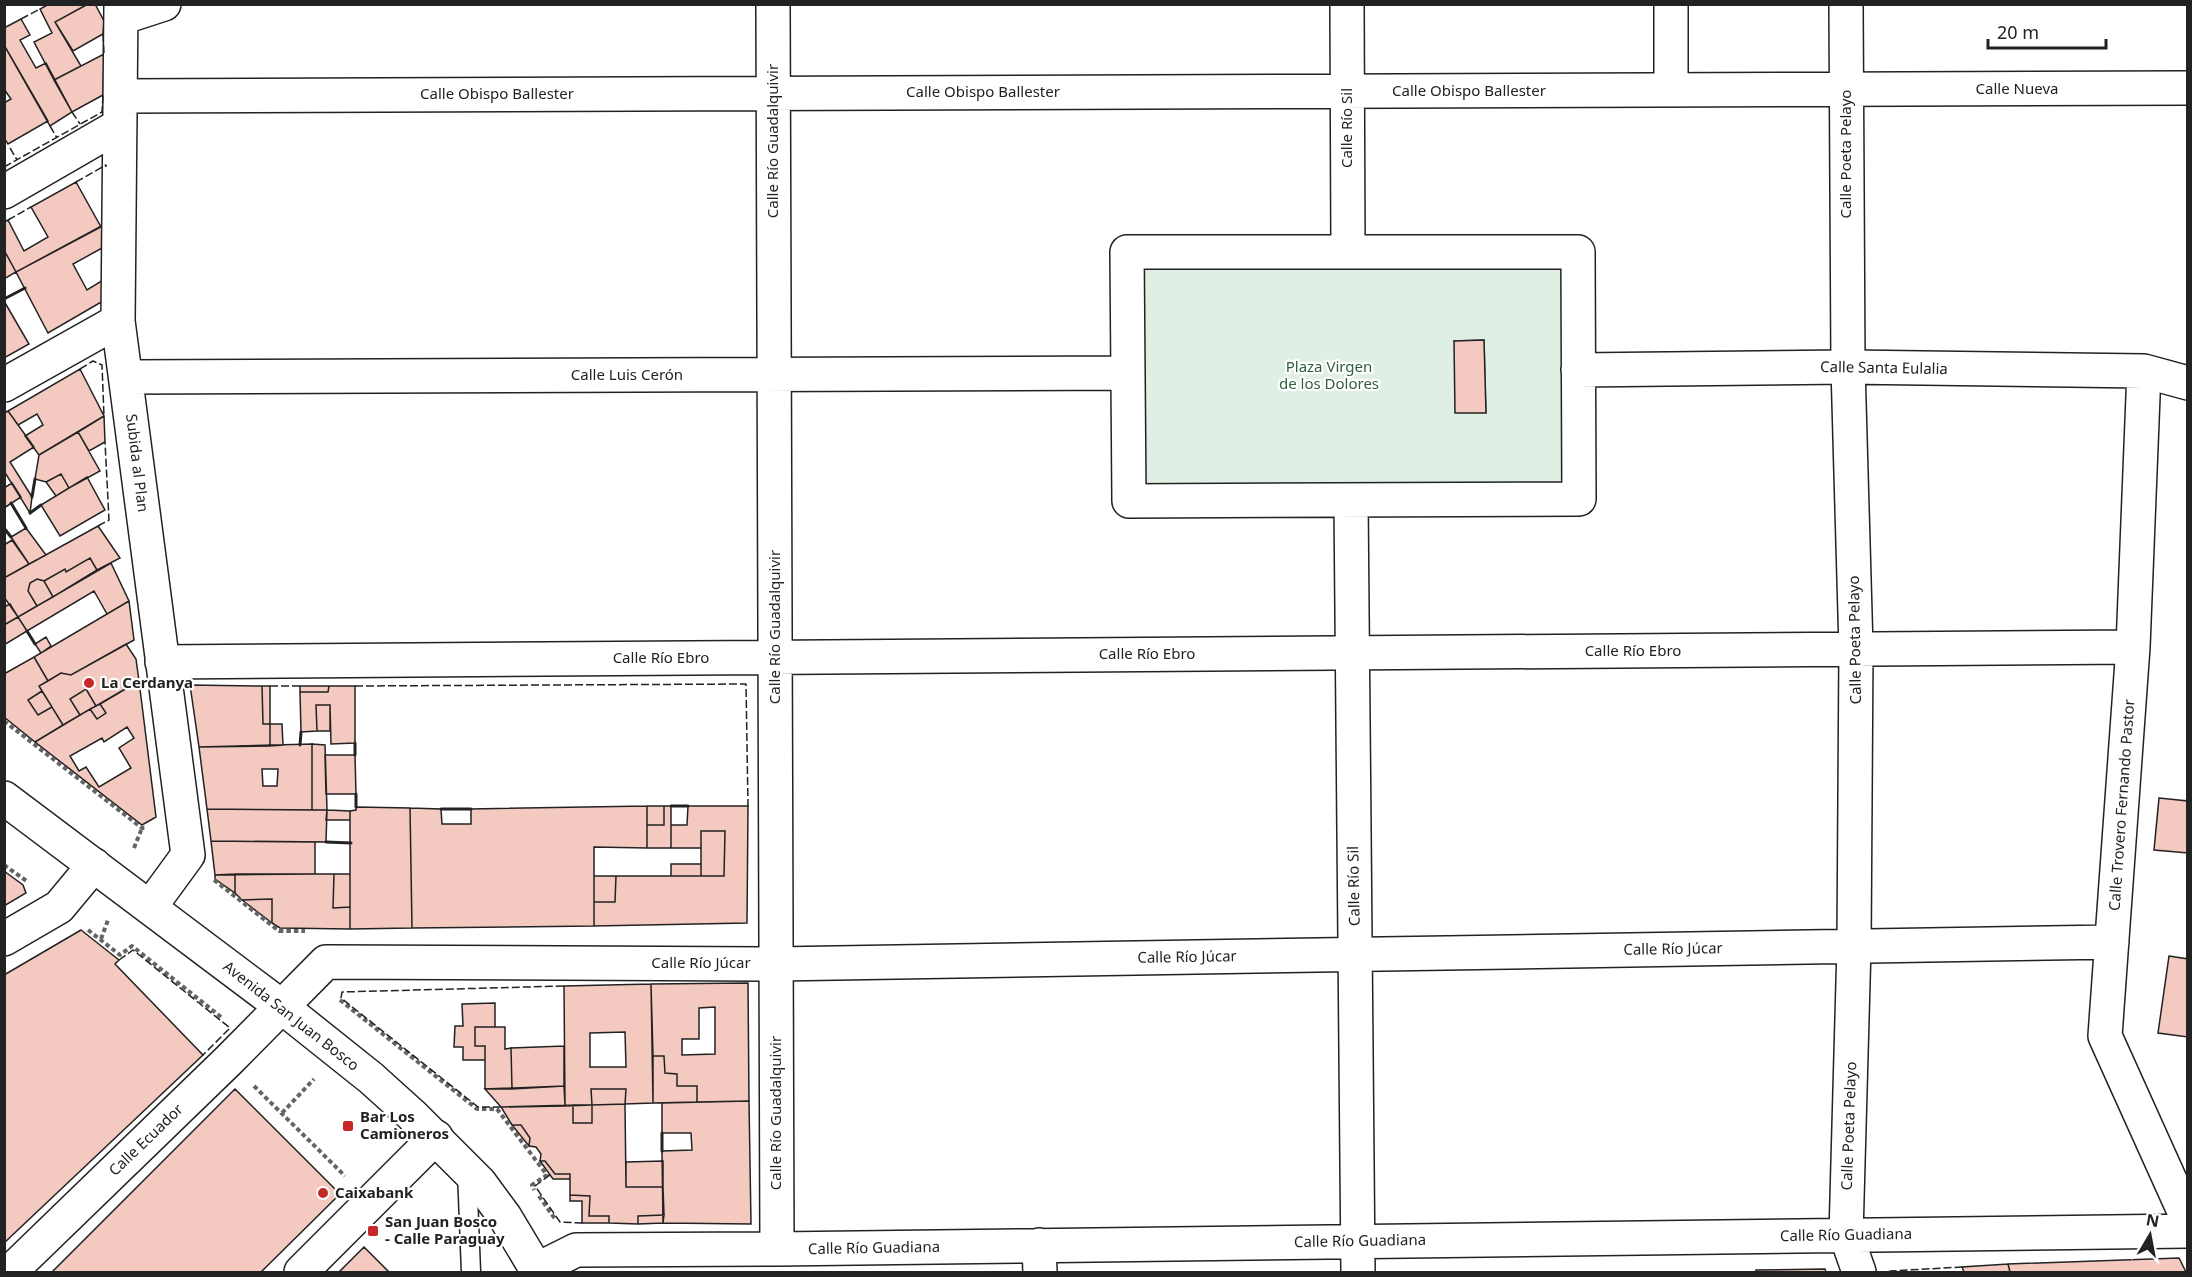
<svg xmlns="http://www.w3.org/2000/svg" width="2192" height="1277" font-family="'Noto Sans',sans-serif">
	<style>
		.green { fill: #e0efe3; stroke: #6f6f6f; stroke-width: 1.5; fill-rule: evenodd }
		.building { fill: #f3c9c0; stroke: #222; stroke-width: 1.5; fill-rule: evenodd }
		.lines { fill: none; stroke-linecap: round; stroke-linejoin: round }
		.service-casing { stroke: #222; stroke-width: 21 }
		.minor-casing { stroke: #222; stroke-width: 36 }
		.primary-casing { stroke: #222; stroke-width: 36 }
		.path { stroke: #646464; stroke-width: 4; stroke-dasharray: 4.5 3; stroke-linecap: butt }
		.service { stroke: #fff; stroke-width: 18 }
		.minor { stroke: #fff; stroke-width: 33 }
		.primary { stroke: #fff; stroke-width: 33 }
		.fence { stroke: #222; stroke-width: 1.5; stroke-dasharray: 8 3; stroke-linecap: butt }
		.wall { stroke: #222; stroke-width: 3 }
		.poi-dot { fill: #c62828; stroke: #fff; stroke-width: 2 }
		.labels { text-anchor: middle; stroke-width: 4.5; stroke-linejoin: round; paint-order: stroke }
		.street-label { font-size: 15px; fill: #222; stroke: #fff }
		.park-label { font-size: 15px; fill: #2f5e38; stroke: #fff }
		.poi-label { font-size: 15px; font-weight: bold; fill: #222; stroke: #fff; text-anchor: start }
	</style>
	<rect width="100%" height="100%" fill="#fff"/>
	<!-- green -->
	<path class="green" d="M1127 252H1578L1579 499 1129 501ZM1484 340 1486 413 1454 341Z"/>
	<!-- building -->
	<path class="building" d="M49 4H88L55 22 81 66 54 80 34 42 52 33 40 9Z
		M88 4H95L104 21 103 34 73 51 55 22Z
		M21 19 30 35 20 40 36 68 46 63 72 112 50 126 4 45V28Z
		M4 45 48 121 8 144 4 138V103L11 99 4 89Z
		M104 54 103 95 72 112 54 80Z
		M76 182 101 227 16 272 4 250V222L8 220 24 251 48 237 31 207Z
		M105 224 104 247 73 264 87 290 103 280V301L48 333 16 272Z
		M4 250 16 272 4 279Z
		M4 301 29 344 4 358Z
		M1484 340 1486 413H1455L1454 341Z
		M80 369 104 416 39 455 25 436 43 425 37 414 18 425 8 411Z
		M8 411 34 447 10 462 32 497 30 513 4 471V413Z
		M104 416 105 442 89 451 78 432Z
		M78 432 100 471 69 488 61 474 46 482 35 479 39 455Z
		M61 474 69 488 56 496 46 482Z
		M87 477 105 510 60 536 41 505Z
		M12 483 21 497 4 508V488Z
		M98 526 120 558 97 570 90 558 66 572 65 569 44 581 37 579 30 583 28 591 37 606 18 617 4 597V578Z
		M26 528 46 555 29 564 11 537Z
		M12 540 29 564 4 578V545Z
		M90 558 97 570 53 597 44 581 65 569 66 572Z
		M111 563 129 601 107 614 94 591 27 631 18 617Z
		M37 579 44 581 53 597 37 606 28 591 30 583Z
		M129 601 134 640 71 675 61 673 48 681 34 657Z
		M10 604 18 617 4 625V607Z
		M18 617 27 631 4 645V625Z
		M46 637 51 646 41 653 35 644Z
		M126 644 136 659 139 681 96 706 86 689 70 699 80 715 63 725 39 686 61 673 71 675Z
		M34 657 48 681 39 686 42 691 28 700 38 715 52 707 63 725 35 742 4 717V674Z
		M139 681 156 817 142 825 35 742 90 709 97 719 106 713 100 704ZM127 727 134 738 119 748 131 768 99 787 86 767 79 771 70 756 102 738 104 742Z
		M190 685 262 686 263 724H270V746L199 747Z
		M262 686H270V724H263Z
		M300 686H329L328 692H300Z
		M329 686H355V743L331 744 330 705H316L317 731 301 732 300 692H328Z
		M86 689 96 706 80 715 70 699Z
		M42 691 52 707 38 715 28 700Z
		M100 704 106 713 97 719 90 709Z
		M316 705H330V731H317Z
		M270 724H282L283 745 270 746Z
		M312 744V810L207 809 199 747ZM262 769H278L277 786H263Z
		M312 744 325 745 327 810H312Z
		M325 755H355L356 794H326Z
		M2159 798 2188 801V853L2154 850Z
		M647 806V848L594 847V926L412 928 410 808 441 809 442 824H471V809Z
		M647 806H664V825H647Z
		M664 806H671V848H647V825H664Z
		M688 806H748L747 923 594 926V902H615L616 876H724L725 831H701V848H671V825H687Z
		M356 807 410 808 412 928 350 929V811L356 810Z
		M207 809 327 810 326 842 211 841Z
		M327 810 350 811V820H326Z
		M701 831H725L724 876H701Z
		M211 841 315 842V874L215 875Z
		M671 864H701V876H671Z
		M4 871 23 885 26 893 4 906Z
		M235 874H334L333 908 350 907V929L280 928 272 923V899L242 900 235 893Z
		M235 874V893L215 879V875Z
		M334 874H350V907L333 908Z
		M594 876H616L615 902H594Z
		M272 899V923L242 900Z
		M81 930 119 960 115 964 203 1055 4 1243V975Z
		M2169 956 2188 959V1037L2158 1033Z
		M748 983 749 1101 697 1102V1086H677V1074L665 1073 664 1056H653L651 984ZM715 1007V1054L682 1055V1039H699V1008Z
		M651 984 653 1103 625 1104 626 1089H591L592 1105 565 1106 564 986ZM625 1032 626 1067H590V1033Z
		M495 1003V1027H475V1046H485V1060H463V1047H454L455 1026H463L462 1004Z
		M475 1027H505V1049L511 1048 512 1089H485V1046H475Z
		M564 1046V1086L512 1089 511 1048Z
		M653 1056H664L665 1073 677 1074V1086H697V1102L653 1103Z
		M564 1086 565 1106 501 1107 485 1089Z
		M235 1089 340 1194 261 1272H52Z
		M591 1089H626L625 1104 592 1105Z
		M749 1101 751 1224 663 1223 662 1151 692 1150 691 1133H662V1103Z
		M625 1104 626 1187H663L664 1215 638 1216V1224L609 1223V1216H589L590 1196 570 1195V1174H555L545 1161H540L541 1154 536 1147 529 1146 530 1138 521 1125H512L501 1107 573 1105V1123H592V1105Z
		M573 1105H592V1123H573Z
		M512 1125H521L530 1138 529 1146Z
		M540 1161H545L555 1174H570V1179H553Z
		M663 1161V1187H626V1162Z
		M570 1195 590 1196 589 1216H609V1223H582V1201H570Z
		M664 1215 663 1223 638 1224V1216Z
		M364 1247 389 1272H339Z
		M2179 1258 2186 1272H2010L2008 1264Z
		M2008 1264 2010 1272H1964L1962 1267Z
		M1825 1269 1826 1272H1756V1270Z"/>
	<g class="lines">
		<!-- service casing -->
		<g class="service-casing">
			<path id="service" d="M467 1171 471 1272"/>
		</g>
		<!-- minor casing -->
		<g class="minor-casing">
			<path id="minor" d="M121 4 118 321 188 855 150 907
				M773 4 777 1249
				M1347 4 1348 252
				M1846 4 1848 367 1856 649 1854 946 1846 1235 1859 1272
				M121 18 164 4
				M1671 90V4
				M121 96 2188 88
				M4 192 120 125
				M1127 252H1578L1579 499 1129 501Z
				M1578 370 1848 367 2144 371 2188 383
				M2144 371 2133 647 2105 1036 2188 1220
				M126 377 1128 373
				M4 385 118 321
				M1351 500 1358 1272
				M162 662 2133 647
				M4 939 59 907 94 865
				M1039 1245 1040 1272
				M536 1270 576 1250 777 1249 2188 1231
				M10 1272 229 1060 326 962 776 964 2112 942
				M301 1272 436 1137"/>
		</g>
		<!-- primary casing -->
		<g class="primary-casing">
			<path id="primary" d="M4 798 282 1007 371 1078 412 1115 480 1183 505 1217 538 1272"/>
		</g>
		<!-- path -->
		<path class="path" d="M4 721 142 828H147
			M134 848 142 828
			M4 865 28 882
			M214 880 279 931H305
			M88 930 120 955 132 946 221 1017
			M101 939 108 920
			M340 1000 477 1109H497L547 1175 532 1185 534 1190
			M254 1086 345 1176
			M282 1113 314 1079
			M539 1196 555 1219"/>
		<!-- service -->
		<use href="#service" class="service"/>
		<!-- minor -->
		<use href="#minor" class="minor"/>
		<!-- primary -->
		<use href="#primary" class="primary"/>
		<!-- fence -->
		<path class="fence" d="M21 19 40 9
			M103 34 104 54
			M72 112 80 124
			M50 126 57 138
			M10 148 17 160
			M4 167 102 112 103 95
			M76 182 106 165V167
			M8 220 31 207
			M80 369 93 361 102 365 104 416
			M98 526 109 520 105 442
			M270 686H300
			M355 686 746 684 748 806
			M119 960 133 950 230 1028 203 1055
			M501 1107H478L341 998 342 992 564 986
			M550 1175 535 1186 560 1222 582 1223
			M1891 1272 1890 1271 1962 1267"/>
		<!-- wall -->
		<path class="wall" d="M4 299 25 288
			M32 497 35 479
			M11 503 26 528
			M30 513 41 505
			M4 528 11 537
			M27 631 35 644
			M355 743V755
			M300 745 301 732
			M356 794V807
			M671 806H688
			M441 809H471
			M326 842 351 843
			M662 1133V1151"/>
	</g>
	<!-- markers -->
	<g class="poi-dot">
		<circle cx="89" cy="683" r="6"/>
		<rect x="342" y="1120" width="12" height="12" rx="3"/>
		<circle cx="323" cy="1193" r="6"/>
		<rect x="367" y="1225" width="12" height="12" rx="3"/>
	</g>
	<g class="labels">
		<!-- street labels -->
		<g class="street-label">
			<text x="2017" y="94">Calle Nueva</text>
			<text x="1469" y="96">Calle Obispo Ballester</text>
			<text x="983" y="97">Calle Obispo Ballester</text>
			<text x="497" y="99">Calle Obispo Ballester</text>
			<text transform="translate(1347 128) rotate(-90)" y="5">Calle Río Sil</text>
			<text transform="translate(773 141) rotate(-90)" y="5">Calle Río Guadalquivir</text>
			<text transform="translate(1846 154) rotate(-90)" y="5">Calle Poeta Pelayo</text>
			<text transform="translate(1884 368) rotate(1)" y="5">Calle Santa Eulalia</text>
			<text x="627" y="380">Calle Luis Cerón</text>
			<text transform="translate(137 463) rotate(83)" y="5">Subida al Plan</text>
			<text transform="translate(775 627) rotate(-90)" y="5">Calle Río Guadalquivir</text>
			<text transform="translate(1855 640) rotate(-91)" y="5">Calle Poeta Pelayo</text>
			<text x="1633" y="656">Calle Río Ebro</text>
			<text x="1147" y="659">Calle Río Ebro</text>
			<text x="661" y="663">Calle Río Ebro</text>
			<text transform="translate(2122 805) rotate(-86)" y="5">Calle Trovero Fernando Pastor</text>
			<text transform="translate(1354 886) rotate(-91)" y="5">Calle Río Sil</text>
			<text transform="translate(1673 949) rotate(-1)" y="5">Calle Río Júcar</text>
			<text transform="translate(1187 957) rotate(-1)" y="5">Calle Río Júcar</text>
			<text x="701" y="968">Calle Río Júcar</text>
			<text transform="translate(291 1016) rotate(38)" y="5">Avenida San Juan Bosco</text>
			<text transform="translate(776 1113) rotate(-90)" y="5">Calle Río Guadalquivir</text>
			<text transform="translate(1849 1126) rotate(-88)" y="5">Calle Poeta Pelayo</text>
			<text transform="translate(146 1140) rotate(-44)" y="5">Calle Ecuador</text>
			<text transform="translate(1846 1235) rotate(-1)" y="5">Calle Río Guadiana</text>
			<text transform="translate(1360 1241) rotate(-1)" y="5">Calle Río Guadiana</text>
			<text transform="translate(874 1248) rotate(-1)" y="5">Calle Río Guadiana</text>
		</g>
		<!-- park labels -->
		<g class="park-label">
			<text x="1329" y="372">Plaza Virgen<tspan x="1329" dy="17">de los Dolores</tspan></text>
		</g>
		<!-- poi labels -->
		<g class="poi-label">
			<text x="101" y="688">La Cerdanya</text>
			<text x="360" y="1122">Bar Los<tspan x="360" dy="17">Camioneros</tspan></text>
			<text x="335" y="1198">Caixabank</text>
			<text x="385" y="1227">San Juan Bosco<tspan x="385" dy="17">- Calle Paraguay</tspan></text>
		</g>
	</g>
	<!-- border -->
	<rect width="2192" height="1277" fill="none" stroke="#222222" stroke-width="12"/>
	<!-- north arrow -->
	<g transform="translate(2150 1235) rotate(10)" stroke="#ffffff" stroke-width="4.5" paint-order="stroke">
	<path d="M0-4.5L10 22L0 15L-10 22Z" fill="#222222"/>
	<text y="-9" font-size="16" font-weight="bold" text-anchor="middle" fill="#222222">N</text>
	</g>
	<!-- scale -->
	<path d="M1988 39v9h118v-9" fill="none" stroke="#222222" stroke-width="3"/>
	<text x="1997" y="39" font-size="18" fill="#222222" stroke="#ffffff" stroke-width="4.5" paint-order="stroke">20 m</text>
</svg>
